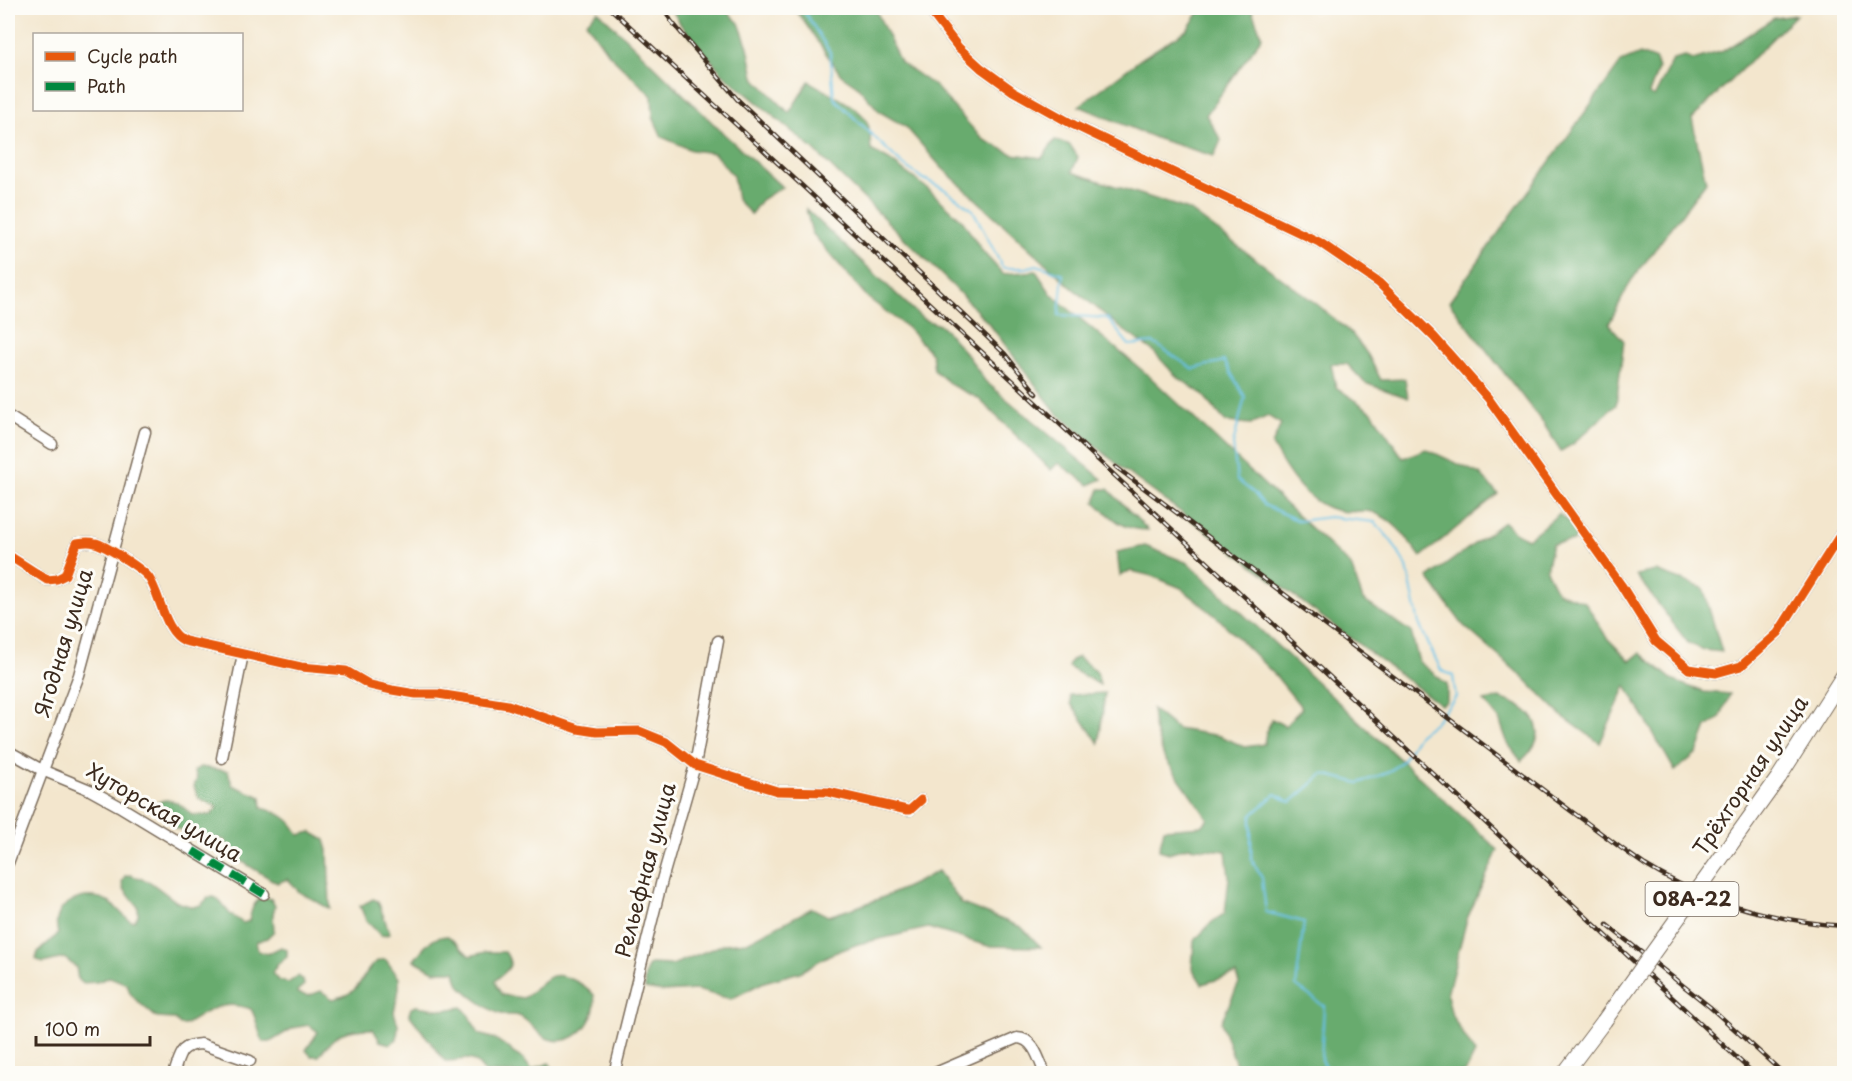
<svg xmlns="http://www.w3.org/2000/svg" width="1852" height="1081" font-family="'Playpen Sans',sans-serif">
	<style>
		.forest { fill: #68ab6e; stroke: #526a46; stroke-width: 1.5 }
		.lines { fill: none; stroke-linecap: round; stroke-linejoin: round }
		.stream { stroke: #6ac2e7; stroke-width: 2 }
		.minor-casing { stroke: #7b6c5b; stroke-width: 13 }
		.highway-casing { stroke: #7b6c5b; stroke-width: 17 }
		.minor { stroke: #fff; stroke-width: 10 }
		.highway { stroke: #fff; stroke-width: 15 }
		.rail-casing { stroke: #3b2a1e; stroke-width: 4.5 }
		.rail { stroke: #fdfcf7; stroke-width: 2; stroke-dasharray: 7; stroke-linecap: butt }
		.highway-bridge-casing { stroke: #7b6c5b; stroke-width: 17; stroke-linecap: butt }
		.highway-bridge { stroke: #fff; stroke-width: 15 }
		.quiet { stroke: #00873e; stroke-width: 8; stroke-dasharray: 15 8; stroke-linecap: butt }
		.cycleway-casing { stroke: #fdfcf7; stroke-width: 13 }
		.cycleway { stroke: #e8590c; stroke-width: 9 }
		.labels { text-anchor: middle; stroke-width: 6; stroke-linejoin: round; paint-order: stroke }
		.shield { fill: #fdfcf7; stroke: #75695f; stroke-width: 1.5 }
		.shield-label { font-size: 20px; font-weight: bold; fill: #3b2a1e }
		.street-label { font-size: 21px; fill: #3b2a1e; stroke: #fdfcf7 }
	</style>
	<rect width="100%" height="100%" fill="#fdfcf7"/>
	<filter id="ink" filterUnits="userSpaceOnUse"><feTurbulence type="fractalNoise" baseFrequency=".0167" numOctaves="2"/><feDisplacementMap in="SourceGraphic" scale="12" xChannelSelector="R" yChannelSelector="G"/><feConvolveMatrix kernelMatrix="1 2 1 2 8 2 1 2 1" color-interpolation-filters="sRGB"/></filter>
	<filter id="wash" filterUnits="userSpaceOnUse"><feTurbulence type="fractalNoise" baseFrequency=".008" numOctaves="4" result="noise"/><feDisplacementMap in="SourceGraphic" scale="24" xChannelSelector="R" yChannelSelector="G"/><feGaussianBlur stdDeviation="1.35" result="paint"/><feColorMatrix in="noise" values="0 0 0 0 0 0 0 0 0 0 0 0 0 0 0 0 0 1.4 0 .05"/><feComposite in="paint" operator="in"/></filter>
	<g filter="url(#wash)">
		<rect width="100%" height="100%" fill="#f3e6cd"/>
		<!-- forest -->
		<path class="forest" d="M671 8H723L739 23 748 47 754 77 789 113 809 81C825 92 860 106 867 122 871 129 870 142 871 150L889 160 928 189 962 220 983 252 1003 274 1036 271 1052 295 1149 376 1351 566 1363 600 1411 632 1419 662 1447 684V701L1441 705 1124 470 1056 412 990 325 954 287 813 149 723 74 681 25Z
			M798 8H875L900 62 936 87 982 139 1013 154 1042 158 1055 140 1070 145 1078 157 1072 172 1189 210 1318 305 1352 334 1368 355 1381 380 1405 379 1408 398 1365 383 1347 364H1331L1336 387 1372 412 1403 458 1426 449 1480 474 1498 494 1421 557C1408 540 1396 521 1375 513 1365 508 1350 514 1339 511 1307 505 1286 471 1272 445L1281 424 1268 416 1251 424 1226 422 1202 394 1176 376 1153 351 1122 329 1071 287 941 167 906 127 880 112 857 86 841 75 798 13Z
			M1202 8H1251L1262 37 1206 115 1221 140 1214 156 1158 139 1079 106 1142 58 1187 30Z
			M598 11 724 134 782 187 761 200 751 214 737 200 733 176 714 153 691 150 662 137 653 117 652 96 608 53 586 22Z
			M1796 15 1692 119 1706 182 1631 281 1609 324 1624 341 1616 405 1573 444 1561 451 1543 423 1449 302 1621 62 1640 54 1656 60 1658 69 1649 94 1654 97 1673 60 1685 57 1693 60 1723 51 1774 18Z
			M806 209 923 319 942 326 969 357 985 381 1102 479 1089 485 1058 463 1051 470 978 398 953 386 934 370 932 354 908 328 868 298 812 233Z
			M1100 489H1108L1148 530C1122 530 1113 519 1095 502Z
			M1559 514 1579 531 1574 541 1552 544 1546 570 1557 592 1585 602 1607 638 1630 661 1640 653 1674 681 1704 692 1730 694 1720 718 1707 727 1697 753 1675 771 1626 686 1600 743 1562 716 1525 679 1463 625 1428 578 1504 522 1513 531 1527 539Z
			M1145 546 1188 563 1498 850 1467 919 1447 995 1452 1016 1475 1053 1465 1073H1239L1221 1022 1239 983 1236 974 1202 984 1192 968 1194 941 1212 922 1225 913 1229 877 1226 851 1188 847 1169 853 1159 850 1164 829 1202 826 1208 819 1164 757 1154 728 1152 709 1177 729 1220 736 1245 747 1264 744 1266 732 1272 719 1285 726 1302 708 1276 676 1219 619 1181 588 1152 576 1131 571 1120 576 1117 552Z
			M1656 571 1703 588 1722 652 1704 650 1688 643 1636 575Z
			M1078 657 1097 672 1100 685 1068 667 1071 660Z
			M1105 693 1099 743 1071 704 1070 695Z
			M1499 698C1534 708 1554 732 1521 761L1508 744 1499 719 1484 701Z
			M200 767 228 771 232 785 261 797 262 808C280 813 291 818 299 835L311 832 325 840 328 850 330 909 299 892 288 879 277 883 233 856 225 840 211 838 175 828C169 818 160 813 156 804 169 794 182 805 192 815H211L218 807 199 799 194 787 197 778 194 771Z
			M938 871 962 904 1021 927 1041 947 988 946 928 928 858 944 829 955 800 972 764 982 731 999 696 990 663 992 645 989C644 982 644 969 651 964L672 965 724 944 747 942 812 908 828 916C866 905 903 891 938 871Z
			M130 875 150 882 177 902 193 907 201 905 208 898 214 897 218 899 230 914 243 923 249 921C251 911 253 901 264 897L271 899 275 906 273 914 274 931 267 938 256 942 258 951 267 954 281 947 287 950V957L277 965 272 973 278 980 288 983 298 976 303 980 304 985 297 991V993L308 996 321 991 333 999C341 997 349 995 355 989 365 979 370 958 386 960L399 978V989L394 1012 398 1025 397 1039 390 1044 380 1041 373 1029C344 1029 335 1033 319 1056H311L306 1050 318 1032 309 1025 293 1028 270 1042H263C258 1031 257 1019 251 1009 222 999 209 1010 185 1025H180L174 1019 157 1018 135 999 130 993 127 984 110 977 97 982 82 983 78 980 76 967 64 958 43 963 36 959 38 952 58 934C57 930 56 924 57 920 61 898 92 891 109 902 117 907 122 916 131 921H134L138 916V907L124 889 122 882 125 876Z
			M373 899 378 901 390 934 381 936 366 920 360 906Z
			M448 936 470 956 486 952H505C517 969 505 970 495 981L497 987 502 995 523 998C533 993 540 981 550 977 562 971 586 985 594 995 599 1019 575 1048 549 1039 537 1035 531 1021 519 1016 514 1014 506 1016 501 1014 490 1011 466 993 459 984 457 981 456 975 455 971H434L414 960C425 947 429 937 448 936Z
			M416 1006 445 1010 462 1007 468 1014 479 1034 495 1039 510 1049 513 1053 523 1059 532 1070 549 1063 552 1067 551 1073H485C472 1051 462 1062 445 1061L409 1014 411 1008Z"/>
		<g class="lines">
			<!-- stream -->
			<path class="stream" d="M802 8 830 52 834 98 902 164 922 178 944 189 973 210 1003 268H1025L1037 265 1063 274 1059 315 1107 318 1129 345 1154 343 1193 369 1224 361 1245 397 1233 444 1237 480 1254 493 1264 505 1299 521 1329 517 1375 522 1392 542 1407 567 1419 624 1441 670 1453 676 1456 697 1435 722 1419 734 1403 760 1389 772 1359 783 1323 774 1291 802 1275 794 1251 816V859L1262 878 1266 912 1304 922 1296 986 1324 1006 1321 1060 1330 1074"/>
		</g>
	</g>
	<g filter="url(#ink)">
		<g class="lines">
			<!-- minor casing -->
			<g class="minor-casing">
				<path id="minor" d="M928 8 958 47 981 68 1013 91 1074 125 1319 242 1379 283 1434 337 1488 398 1621 585 1656 641 1689 669 1716 673 1741 666 1778 633 1844 529
					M8 416 52 444
					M8 555 47 580 57 579 65 575 77 543C84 542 89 541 95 543 105 545 144 570 149 578 161 596 164 632 185 641L301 667 346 671 370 685 392 690 416 694H438L508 705 578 729 597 732 639 731 666 742 695 765 748 782 777 791 828 792 907 810H910L921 800
					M8 751 42 770 90 790 119 806 264 894
					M222 758 243 654
					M8 863 79 675 145 432
					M173 1074C180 1055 179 1045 201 1044L250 1061
					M614 1074 662 880 695 765 718 641
					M933 1074 1017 1038C1034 1038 1039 1060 1045 1074"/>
			</g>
			<!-- highway casing -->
			<g class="highway-casing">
				<path id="highway" d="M1779 777 1844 675
					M1564 1074 1604 1021"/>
			</g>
			<!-- minor -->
			<use href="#minor" class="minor"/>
			<!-- highway -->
			<use href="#highway" class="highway"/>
			<!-- rail casing -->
			<g class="rail-casing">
				<path id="rail" d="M610 8 1064 428 1754 1074
					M664 8 671 21 737 99 1005 354 1037 394
					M1116 467 1571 811C1596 829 1620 848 1645 865 1705 902 1775 921 1844 926
					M1607 925 1710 1007 1784 1074"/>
			</g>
			<!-- rail -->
			<use href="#rail" class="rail"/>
			<!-- highway-bridge casing -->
			<g class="highway-bridge-casing">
				<path id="highway-bridge" d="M1604 1021 1779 777"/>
			</g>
			<!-- highway-bridge -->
			<use href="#highway-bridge" class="highway-bridge"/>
			<!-- quiet -->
			<path class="quiet" d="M193 851 264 894"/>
			<!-- cycleway casing -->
			<g class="cycleway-casing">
				<path id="cycleway" d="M928 8 958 47 981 68 1013 91 1074 125 1319 242 1379 283 1434 337 1488 398 1621 585 1656 641 1689 669 1716 673 1741 666 1778 633 1844 529
					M8 555 47 580 57 579 65 575 77 543C84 542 89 541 95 543 105 545 144 570 149 578 161 596 164 632 185 641L301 667 346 671 370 685 392 690 416 694H438L508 705 578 729 597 732 639 731 666 742 695 765 748 782 777 791 828 792 907 810H910L921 800"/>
			</g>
			<!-- cycleway -->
			<use href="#cycleway" class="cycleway"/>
		</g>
	</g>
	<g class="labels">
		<!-- shield labels -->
		<rect class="shield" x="1645.5" y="882" width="93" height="34" rx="4.5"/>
		<g class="shield-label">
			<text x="1692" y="906">08А-22</text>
		</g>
		<!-- street labels -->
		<g class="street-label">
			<text transform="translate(64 643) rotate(-73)" y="7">Ягодная улица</text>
			<text transform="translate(1751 776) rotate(-56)" y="7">Трёхгорная улица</text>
			<text transform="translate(164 813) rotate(30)" y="7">Хуторская улица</text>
			<text transform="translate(646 870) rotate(-75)" y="7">Рельефная улица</text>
		</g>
	</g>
	<!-- margin -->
	<rect width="1852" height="1081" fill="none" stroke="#fdfcf7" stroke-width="30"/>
	<!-- legend -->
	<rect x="33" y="33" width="210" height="78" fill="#fdfcf7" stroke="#afa8a0" stroke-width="1.5"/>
	<rect x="45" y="52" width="30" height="9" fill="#e8590c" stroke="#afa8a0" stroke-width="1.5"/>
	<text x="87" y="63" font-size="18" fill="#3b2a1e">Cycle path</text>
	<rect x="45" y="82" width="30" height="9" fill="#00873e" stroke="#afa8a0" stroke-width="1.5"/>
	<text x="87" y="93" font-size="18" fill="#3b2a1e">Path</text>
	<!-- scale -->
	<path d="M36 1036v9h114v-9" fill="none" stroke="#3b2a1e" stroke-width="3"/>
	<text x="45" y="1036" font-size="18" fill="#3b2a1e" stroke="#fdfcf7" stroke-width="4.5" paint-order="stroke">100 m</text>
</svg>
